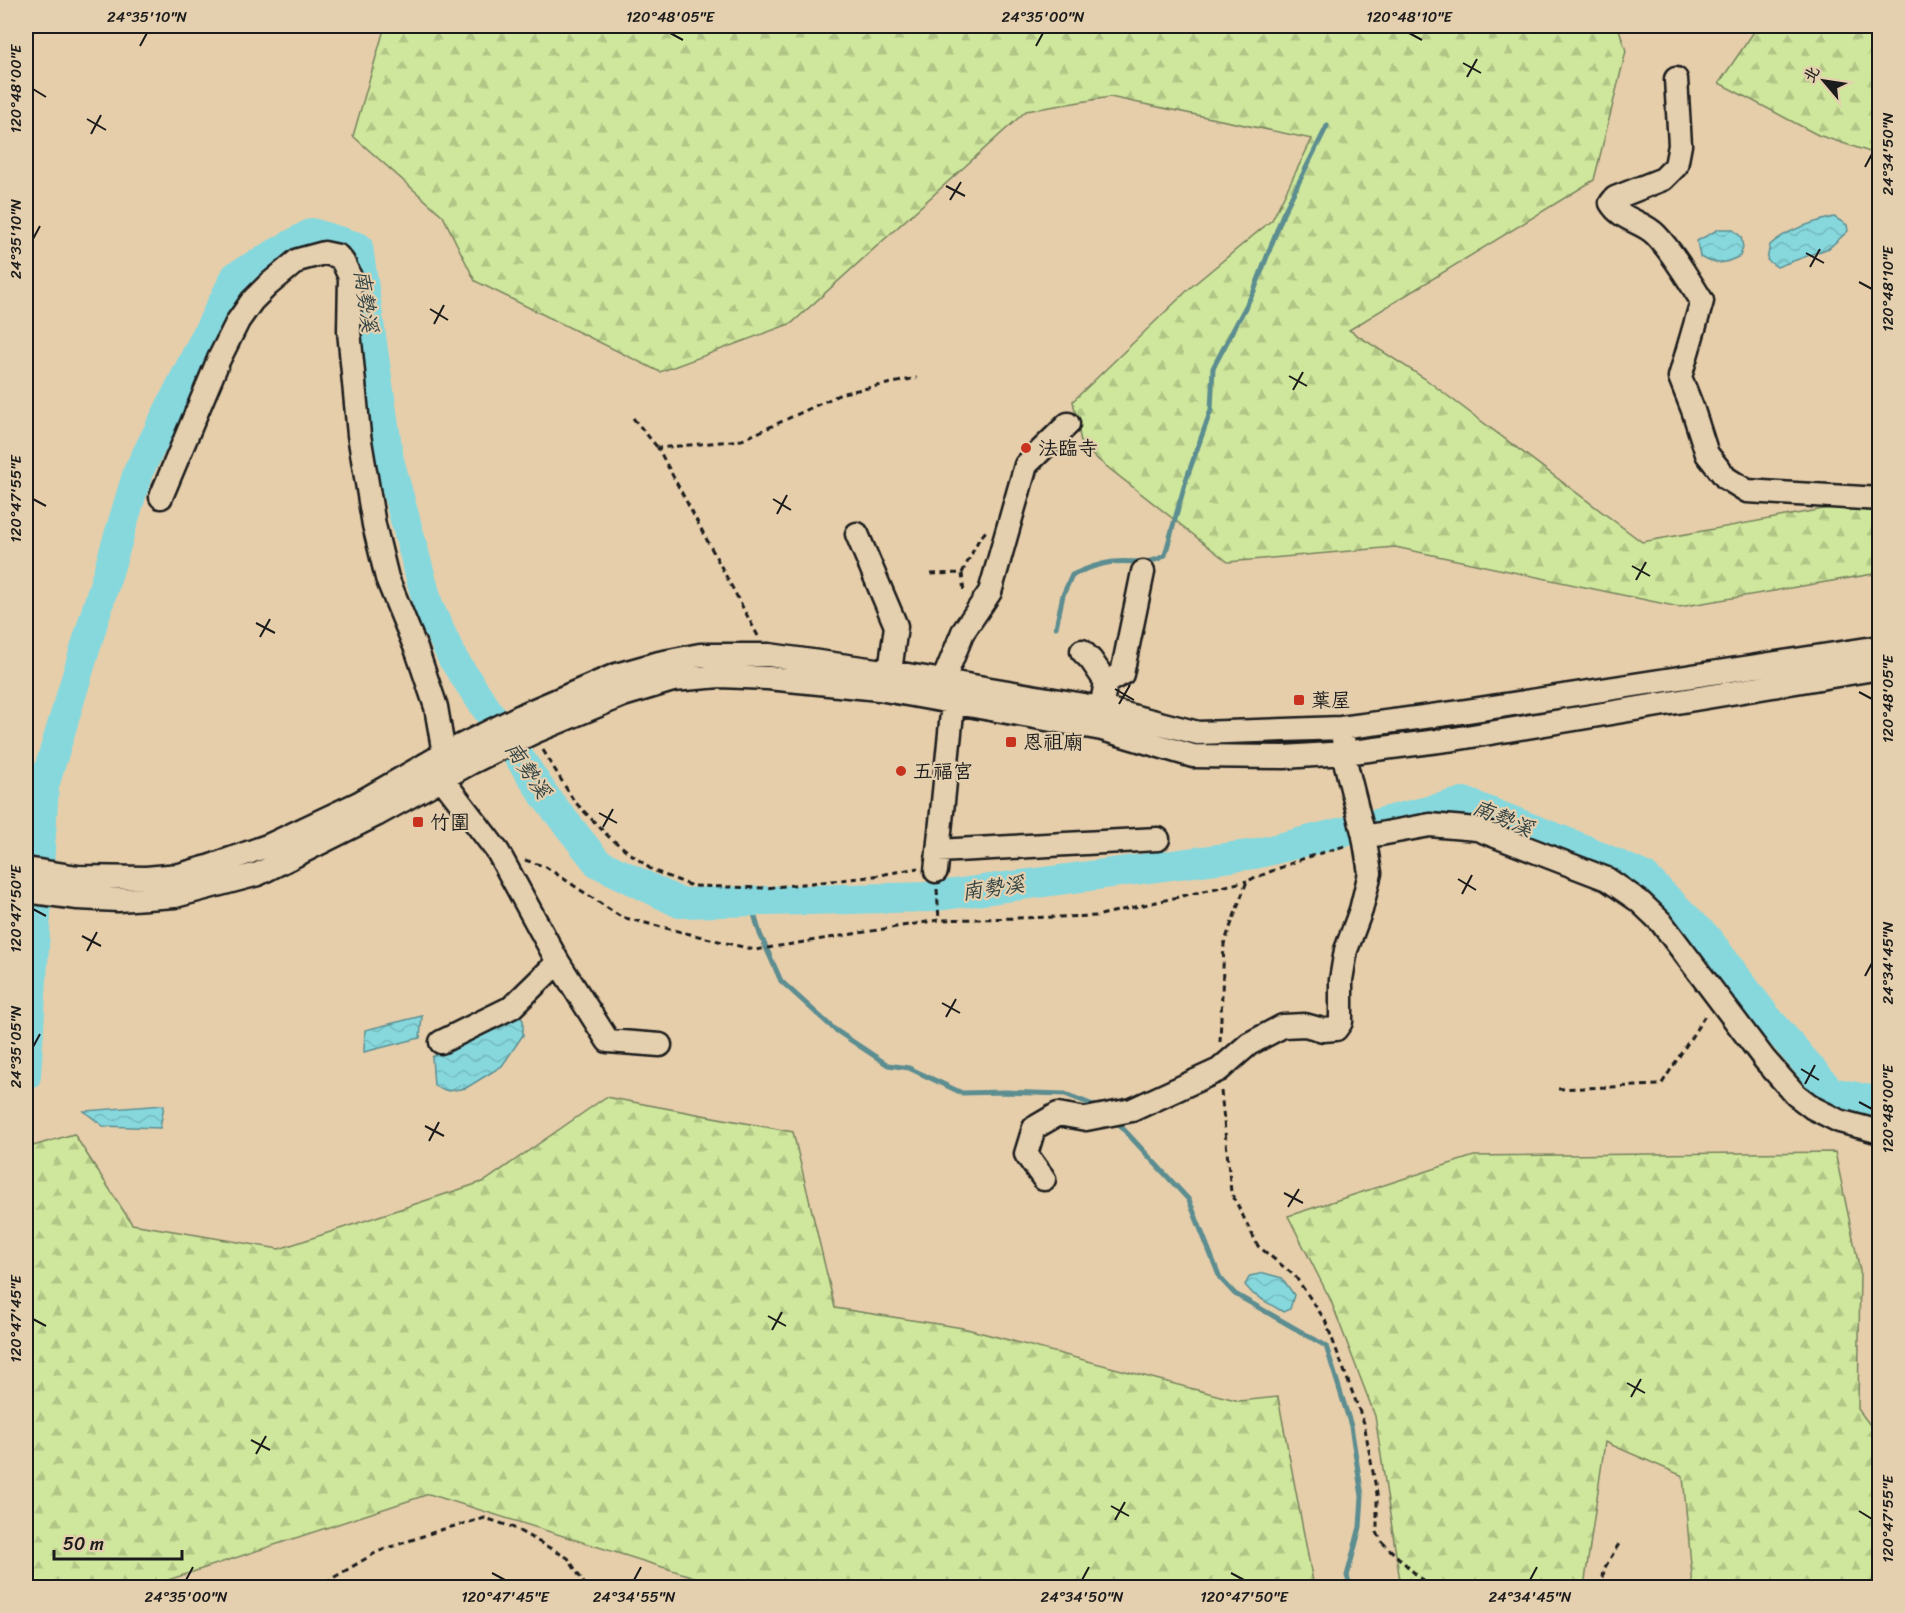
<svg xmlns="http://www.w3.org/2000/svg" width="1905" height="1613" font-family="Sriracha,'LXGW WenKai TC',sans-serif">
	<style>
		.forest { fill: url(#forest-firs); stroke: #76825c; stroke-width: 1.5 }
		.water { fill: url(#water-waves); stroke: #5c8d90; stroke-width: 1.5 }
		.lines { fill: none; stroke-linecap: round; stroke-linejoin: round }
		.stream { stroke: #5c8d90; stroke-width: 5 }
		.river { stroke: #86d8dd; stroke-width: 30 }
		.minor-casing { stroke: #1c1c1c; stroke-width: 27 }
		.path { stroke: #1c1c1c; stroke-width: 3; stroke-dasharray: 6 4.5; stroke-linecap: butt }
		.minor { stroke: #e4cfae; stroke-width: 22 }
		.ticks { fill: none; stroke: #1c1c1c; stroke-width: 2 }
		.poi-dot { fill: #c8321e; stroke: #e4cfae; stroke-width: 2 }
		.labels { text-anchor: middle; stroke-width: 4.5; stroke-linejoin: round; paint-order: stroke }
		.poi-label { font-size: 20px; fill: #1c1c1c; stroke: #e4cfae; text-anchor: start }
		.water-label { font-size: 21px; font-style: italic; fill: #314243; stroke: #e4cfae }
		.neatline { fill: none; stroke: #1c1c1c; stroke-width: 2 }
		.ticks-label { font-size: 15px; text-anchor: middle; fill: #1c1c1c }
	</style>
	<defs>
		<pattern id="forest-firs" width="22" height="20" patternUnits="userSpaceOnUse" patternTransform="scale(1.5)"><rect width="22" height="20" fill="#cfe79c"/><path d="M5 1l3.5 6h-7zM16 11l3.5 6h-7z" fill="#b1c686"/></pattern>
		<pattern id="water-waves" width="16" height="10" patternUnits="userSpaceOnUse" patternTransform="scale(1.5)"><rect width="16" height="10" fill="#86d8dd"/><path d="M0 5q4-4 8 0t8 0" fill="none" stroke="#73b9bd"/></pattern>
	</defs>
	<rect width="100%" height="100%" fill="#e6ceab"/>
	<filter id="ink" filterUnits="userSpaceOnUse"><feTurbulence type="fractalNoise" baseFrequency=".0167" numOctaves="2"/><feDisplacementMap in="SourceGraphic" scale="12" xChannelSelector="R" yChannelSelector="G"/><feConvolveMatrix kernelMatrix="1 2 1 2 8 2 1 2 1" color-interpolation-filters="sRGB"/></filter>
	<g filter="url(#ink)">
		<!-- forest -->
		<path class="forest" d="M385 26H1618L1626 51 1594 180 1349 330 1424 378 1642 542 1879 499V573L1679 607 1395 547 1228 562 1082 447 1073 401 1191 287 1272 220 1312 139 1110 97 1026 111 792 323 660 372 475 281 443 216 353 136Z
			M1758 26H1879V155L1818 135 1719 83Z
			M606 1097 793 1132 835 1308 963 1328 1239 1401 1278 1397 1314 1587H726L429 1494 147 1587H26V1148L74 1134 132 1224 279 1249 485 1181Z
			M1835 1152 1860 1271 1858 1409 1879 1437V1587H1693L1683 1476 1605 1442 1584 1587H1401L1375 1416 1331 1301 1288 1216 1474 1156Z"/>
		<!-- water -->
		<path class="water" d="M1834 217 1847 225 1848 231 1829 248 1777 267 1767 260 1770 245C1786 230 1813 222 1834 217Z
			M1719 229H1732L1741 237 1743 248 1740 256C1724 264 1717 266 1700 257L1697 241Z
			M517 1014 523 1020V1035L502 1066 466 1088 448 1091 434 1086 432 1057 501 1019Z
			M422 1016 420 1038 364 1052 365 1030Z
			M164 1105 160 1128 103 1126 84 1111Z
			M1264 1273 1282 1278 1294 1295 1290 1309 1283 1312 1253 1294 1245 1285 1250 1276Z"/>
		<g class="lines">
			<!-- stream -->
			<path class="stream" d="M1056 627 1063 595 1072 575C1085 569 1099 564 1113 562 1130 560 1151 566 1165 555L1186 480 1211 410 1213 368 1254 291 1283 214 1327 126
				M750 901 760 934 781 981 834 1029 888 1065 909 1068 962 1093 1005 1092 1065 1094 1101 1108
				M1115 1120 1189 1200 1220 1278 1235 1294 1326 1346 1351 1426 1362 1496 1360 1527 1347 1576 1351 1588"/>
			<!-- river -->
			<path class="river" d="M26 1076 44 786 138 472 236 276 312 233 358 247 389 460 429 608 453 659 547 799 598 863 680 903 930 897 1255 854 1464 802 1581 848 1645 877 1707 938 1764 1014 1831 1092 1880 1102"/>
			<!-- minor casing -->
			<g class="minor-casing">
				<path id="minor" d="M1676 79 1680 145 1676 166 1663 179 1615 198 1611 203C1622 221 1643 221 1656 235 1674 254 1688 279 1702 301L1680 377 1693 410 1707 454 1726 478 1747 491 1880 499
					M161 497 219 359 238 321 252 301 268 285 298 260 324 253 338 256 343 262 350 277 349 331 359 435 374 525 387 578 417 651 436 707 444 754 442 779 498 852 558 962 512 1007 441 1042
					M857 534 896 626 890 672
					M1082 651 1091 660 1106 682
					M1102 722 1101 708 1106 682 1122 674 1143 572
					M1364 837 1430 825 1477 829 1607 879 1639 901 1661 922 1765 1060 1796 1095 1813 1108 1839 1121 1880 1132
					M938 851 1158 839
					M26 869 78 877 146 878 179 875 208 867 270 845 359 803 444 754 525 714 616 675 659 663 700 655H769L890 672 1101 708 1198 733 1341 728 1454 713 1880 647
					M936 871 953 703 943 681 963 632 990 592 1026 465 1068 424
					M26 891 78 898 118 900 175 896 258 874 376 815 472 762 534 732 623 695 673 680 720 676 768 678 879 689 1102 729 1193 756 1284 757 1345 753 1454 739 1880 668
					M558 962 608 1041 660 1045
					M1044 1179 1026 1154 1034 1128 1058 1114 1086 1119 1132 1110 1219 1070 1249 1044 1283 1026 1305 1025 1323 1030 1336 1029 1341 1022V980L1346 950 1361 910 1370 873 1364 836 1346 765 1343 738"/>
			</g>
			<!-- path -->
			<path class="path" d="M633 418 658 448
				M962 573 978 541 986 531
				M931 574 962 573 964 594
				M758 636 658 448 742 440 843 393 917 378
				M543 750 574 801 609 837 652 870 692 886 765 888 869 877 918 868
				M525 860 546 867 621 917 755 950 939 920 1096 916 1247 881
				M937 889 939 920
				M1220 1042 1224 944 1247 881 1302 859 1348 845
				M1558 1089 1661 1085 1706 1014
				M1221 1091 1231 1192 1258 1246 1295 1276 1325 1320 1364 1423 1377 1494V1532L1381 1541 1426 1584 1427 1588
				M316 1588 377 1552 440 1530 485 1518 512 1527 568 1558 587 1588
				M1602 1588 1604 1569 1620 1542"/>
			<!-- minor -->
			<use href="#minor" class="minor"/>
		</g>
	</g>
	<!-- ticks -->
	<path class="ticks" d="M670 33 683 40M1409 33 1422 40M140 46 147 33M1036 46 1043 33M1463 63 1481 73M1467 77 1477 59M33 89 46 97M87 119 106 130M91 134 101 115M1865 167 1872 154M946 186 965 196M950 200 961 182M33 239 40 226M1806 253 1824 263M1810 267 1820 249M1859 282 1872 289M430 309 448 320M434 324 444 305M1289 376 1307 386M1293 390 1303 372M33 499 46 506M773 499 791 510M777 514 787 495M1632 566 1650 576M1636 580 1646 562M256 623 275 633M260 637 270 619M1115 689 1134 700M1859 692 1872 699M1119 704 1130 685M599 813 617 823M603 827 613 809M1458 879 1476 890M1462 894 1472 875M33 909 46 916M82 936 101 946M87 951 97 932M1865 976 1872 963M942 1003 960 1013M946 1017 956 999M33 1047 40 1034M1801 1069 1819 1080M1805 1084 1815 1065M1859 1102 1872 1109M425 1126 444 1136M429 1141 439 1122M1284 1193 1303 1203M1288 1207 1299 1189M768 1316 786 1326M33 1319 46 1326M772 1330 782 1312M1627 1383 1645 1393M1631 1397 1641 1379M251 1440 270 1450M256 1454 266 1436M1111 1506 1129 1516M1859 1511 1872 1519M1115 1520 1125 1502M492 1573 505 1580M1231 1573 1244 1580M186 1580 193 1567M634 1580 641 1567M1082 1580 1089 1567M1530 1580 1537 1567"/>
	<!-- markers -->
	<g class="poi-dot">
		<circle cx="1026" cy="448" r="6"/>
		<rect x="1293" y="694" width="12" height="12" rx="3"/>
		<rect x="1005" y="736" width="12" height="12" rx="3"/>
		<circle cx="901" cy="771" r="6"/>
		<rect x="412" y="816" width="12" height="12" rx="3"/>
	</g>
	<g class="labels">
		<!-- poi labels -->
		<g class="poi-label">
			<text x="1038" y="455">法臨寺</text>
			<text x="1311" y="707">葉屋</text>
			<text x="1023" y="749">恩祖廟</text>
			<text x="913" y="778">五福宮</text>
			<text x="430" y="829">竹圍</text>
		</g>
		<!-- water labels -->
		<g class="water-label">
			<text transform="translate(366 301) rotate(82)" y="7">南勢溪</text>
			<text transform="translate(528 770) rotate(56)" y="7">南勢溪</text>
			<text transform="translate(1503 818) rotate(23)" y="7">南勢溪</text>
			<text transform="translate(993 888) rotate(-8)" y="7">南勢溪</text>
		</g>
	</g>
	<!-- margin -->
	<rect width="1905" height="1613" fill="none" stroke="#e4cfae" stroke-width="66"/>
	<!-- north arrow -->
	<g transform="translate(1824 81) rotate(299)" stroke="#e4cfae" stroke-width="4.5" paint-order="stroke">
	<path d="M0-4.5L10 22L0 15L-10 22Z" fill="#1c1c1c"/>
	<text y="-9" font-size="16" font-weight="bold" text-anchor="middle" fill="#1c1c1c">北</text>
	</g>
	<!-- scale -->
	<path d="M54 1550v9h128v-9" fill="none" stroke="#1c1c1c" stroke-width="3"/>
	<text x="63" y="1550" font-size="18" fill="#1c1c1c" stroke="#e4cfae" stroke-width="4.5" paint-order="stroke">50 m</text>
	<rect x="33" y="33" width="1839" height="1547" class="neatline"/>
	<g class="ticks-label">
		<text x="147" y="22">24°35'10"N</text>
		<text x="670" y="22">120°48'05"E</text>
		<text x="1043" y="22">24°35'00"N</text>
		<text x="1409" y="22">120°48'10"E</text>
		<text transform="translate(16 89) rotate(-90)" y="5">120°48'00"E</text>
		<text transform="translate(1888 154) rotate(-90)" y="5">24°34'50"N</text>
		<text transform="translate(16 239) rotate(-90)" y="5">24°35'10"N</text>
		<text transform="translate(1888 289) rotate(-90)" y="5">120°48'10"E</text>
		<text transform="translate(16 499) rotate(-90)" y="5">120°47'55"E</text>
		<text transform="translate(1888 699) rotate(-90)" y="5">120°48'05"E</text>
		<text transform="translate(16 909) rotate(-90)" y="5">120°47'50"E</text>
		<text transform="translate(1888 963) rotate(-90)" y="5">24°34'45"N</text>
		<text transform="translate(16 1047) rotate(-90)" y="5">24°35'05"N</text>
		<text transform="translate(1888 1109) rotate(-90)" y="5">120°48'00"E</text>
		<text transform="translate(16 1319) rotate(-90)" y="5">120°47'45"E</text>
		<text transform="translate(1888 1519) rotate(-90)" y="5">120°47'55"E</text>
		<text x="186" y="1602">24°35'00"N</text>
		<text x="505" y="1602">120°47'45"E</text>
		<text x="634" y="1602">24°34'55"N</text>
		<text x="1082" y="1602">24°34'50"N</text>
		<text x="1244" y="1602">120°47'50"E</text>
		<text x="1530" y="1602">24°34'45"N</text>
	</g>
</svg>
